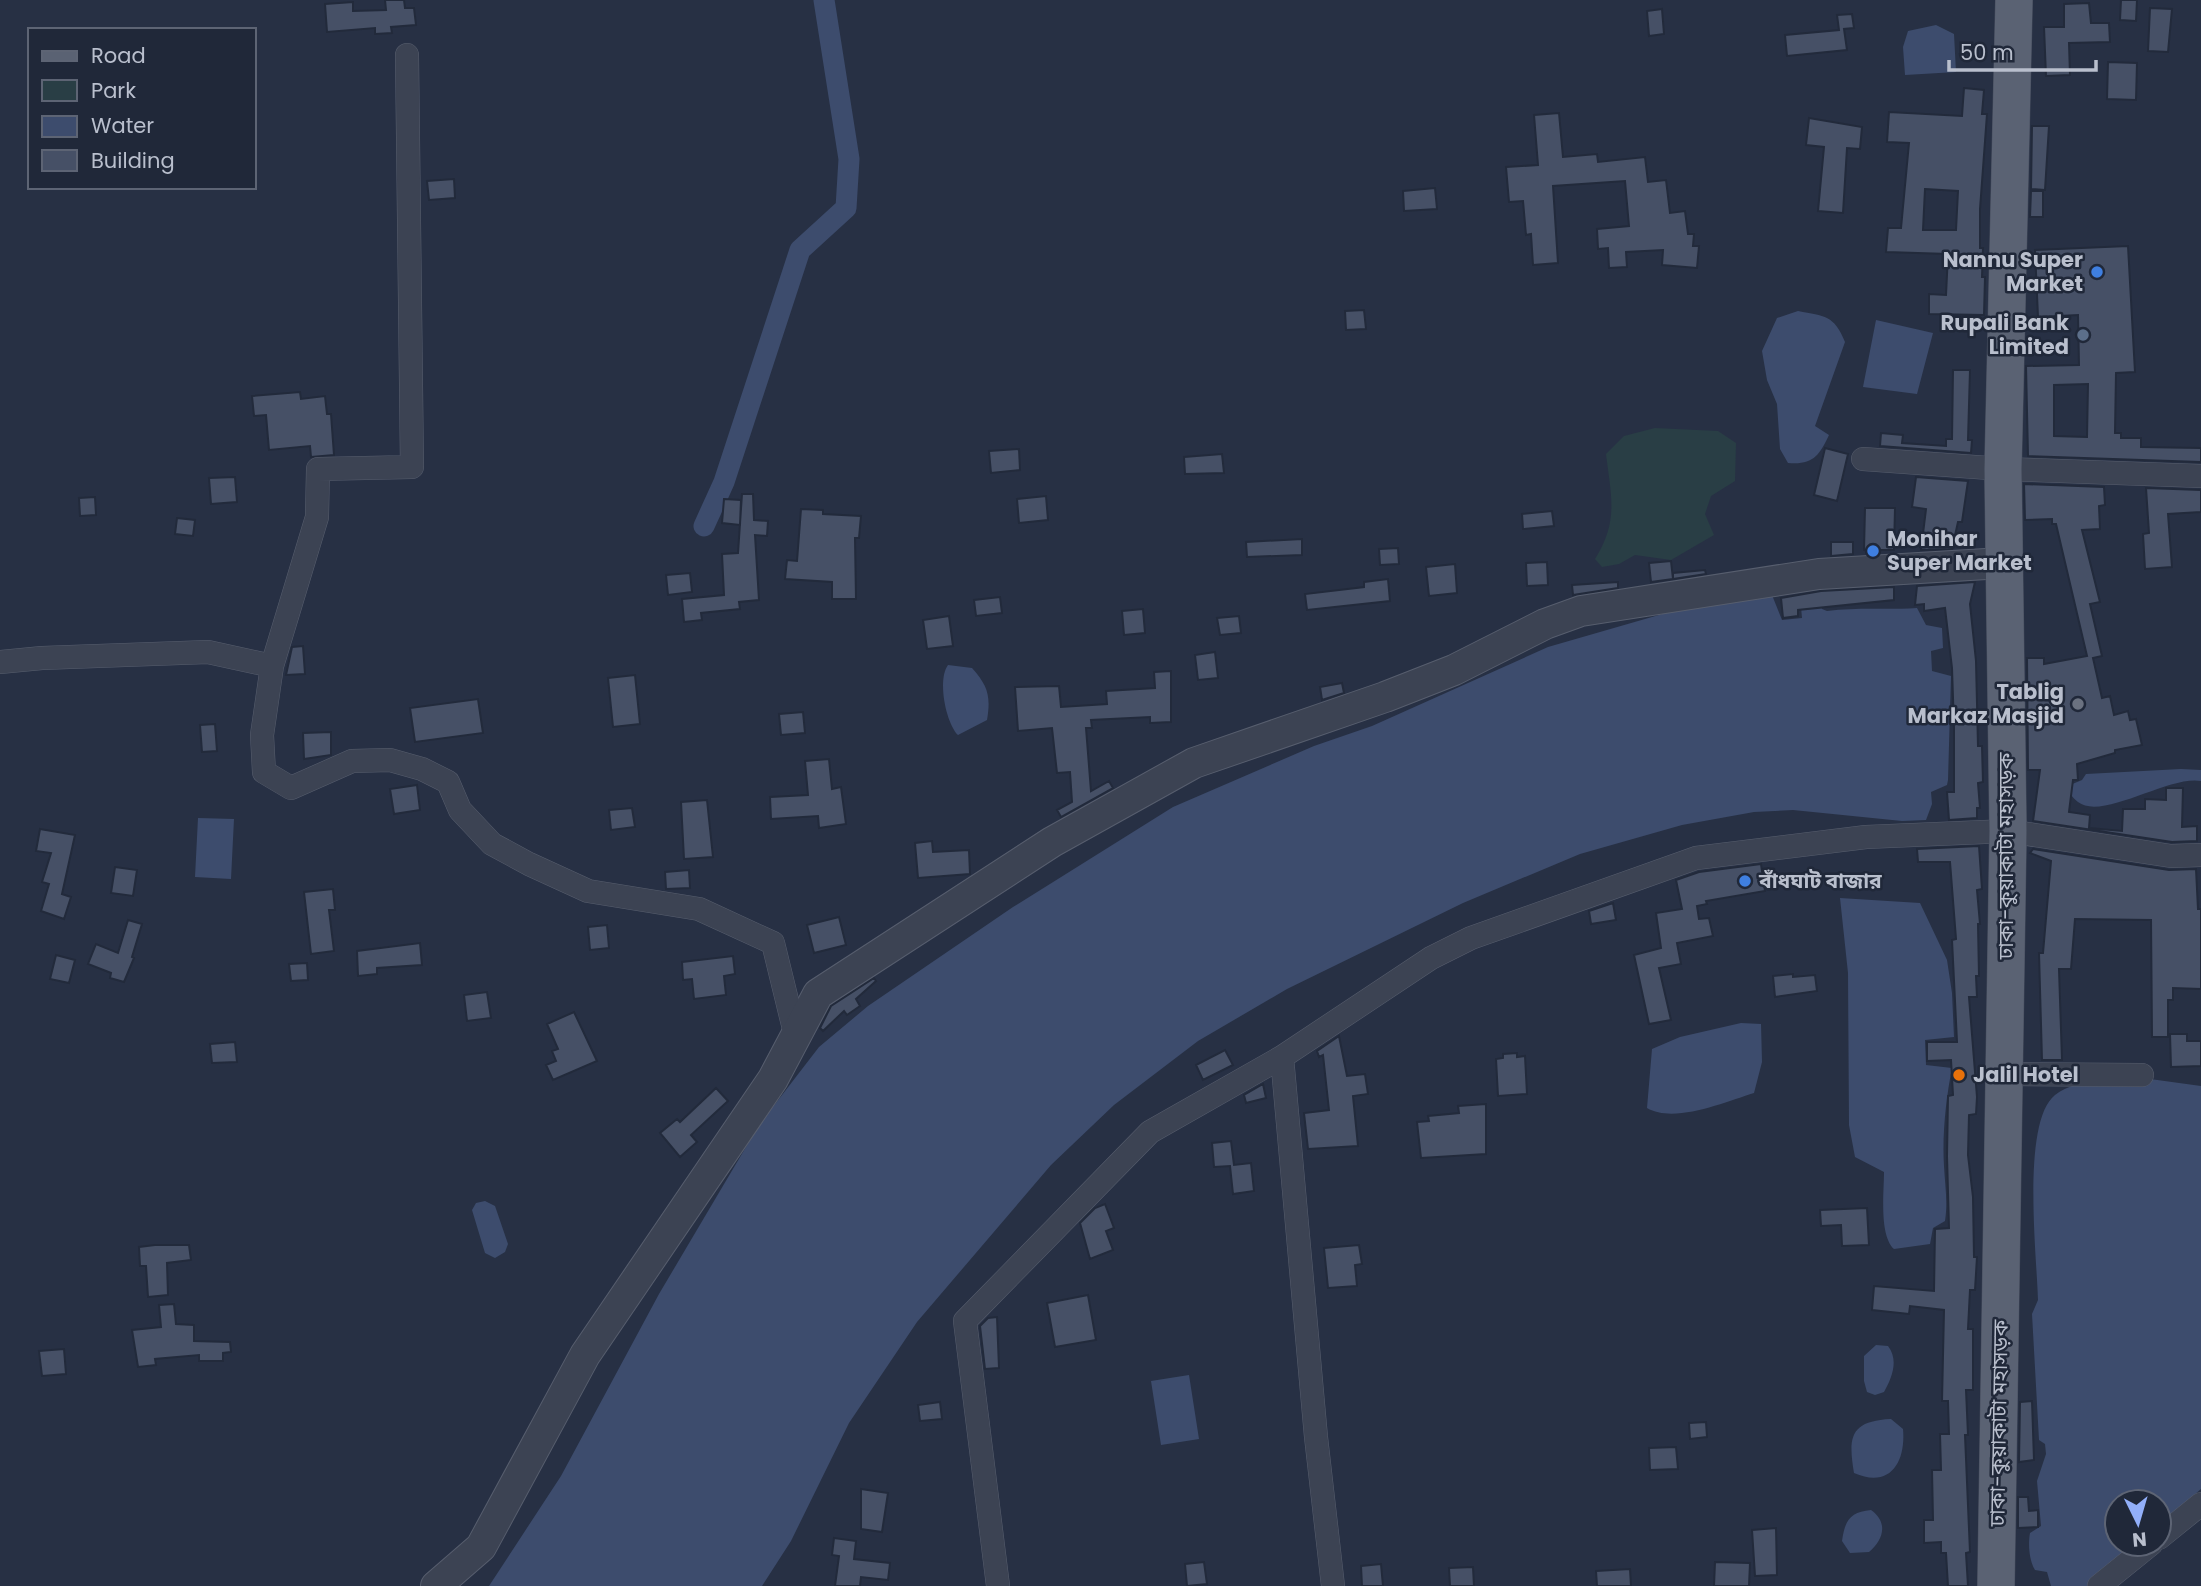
<svg xmlns="http://www.w3.org/2000/svg" width="2201" height="1586" font-family="Poppins,'Noto Sans Bengali',sans-serif">
	<style>
		.green { fill: #293e45 }
		.water { fill: #3d4c6d }
		.lines { fill: none; stroke-linecap: round; stroke-linejoin: round }
		.canal { stroke: #3d4c6d; stroke-width: 21 }
		.building { fill: #465066; stroke: #222a3b; stroke-width: 2; fill-rule: evenodd }
		.minor-casing { stroke: #575e6e; stroke-width: 24 }
		.tertiary-casing { stroke: #575e6e; stroke-width: 32 }
		.primary-casing { stroke: #454c5d; stroke-width: 38 }
		.minor { stroke: #3c4353; stroke-width: 23 }
		.tertiary { stroke: #3c4353; stroke-width: 30 }
		.primary { stroke: #5a6273; stroke-width: 37 }
		.shop-dot { fill: #3f7fe0; stroke: #202839; stroke-width: 2.5 }
		.service-dot { fill: #5c6f8a; stroke: #202839; stroke-width: 2.5 }
		.worship-dot { fill: #6b7280; stroke: #202839; stroke-width: 2.5 }
		.food-dot { fill: #e8710a; stroke: #202839; stroke-width: 2.5 }
		.labels { text-anchor: middle; stroke-width: 5; stroke-linejoin: round; paint-order: stroke }
		.poi-label { font-size: 21px; font-weight: bold; fill: #b9bfcd; stroke: #202839; text-anchor: end }
		.street-label { font-size: 21px; fill: #b9bfcd; stroke: #202839 }
	</style>
	<rect width="100%" height="100%" fill="#273044"/>
	<!-- green -->
	<path class="green" d="M1655 428 1718 431 1736 443 1735 481 1711 496 1705 514 1714 535 1671 560 1635 555 1619 564 1602 567 1595 559C1619 521 1611 496 1606 454L1624 436Z"/>
	<!-- water -->
	<path class="water" d="M1936 25 1954 34 1956 72 1905 75 1903 47 1908 31Z
		M1798 311C1825 316 1834 315 1845 342L1815 426 1829 435C1819 456 1813 465 1788 463L1780 449 1777 404 1767 380 1762 351 1777 318Z
		M1876 320 1933 333 1917 394 1863 387Z
		M1812 592 1818 593 1822 609 1827 611C1858 607 1886 610 1917 608L1926 625 1942 628 1943 648 1931 651 1932 671 1951 676 1948 780 1947 785 1931 792 1932 804 1926 820 1902 821 1793 810 1754 812 1682 825 1580 854 1463 903 1287 989 1198 1041 1114 1105 1051 1165 917 1322 849 1423 791 1541 762 1586H489L561 1476 659 1294 759 1125 819 1047 868 1006 1013 907 1173 807 1314 746 1372 726 1548 647 1697 604 1772 595 1782 620 1802 618 1800 596Z
		M948 665 972 668C988 686 991 696 987 720L958 735C946 723 937 680 948 665Z
		M2181 769 2201 770V781C2169 775 2102 821 2078 802 2075 800 2073 797 2070 794V785L2082 780 2086 774Z
		M198 818 234 819 231 879 195 877Z
		M1840 898 1920 903 1947 960 1952 993 1954 1037 1925 1040 1926 1065 1952 1068C1946 1098 1942 1135 1944 1166 1945 1185 1948 1203 1945 1221L1933 1228 1930 1244 1894 1249C1879 1235 1884 1193 1884 1172L1855 1157 1849 1125 1848 973Z
		M1741 1023 1761 1024 1762 1062 1754 1093C1725 1102 1674 1124 1647 1108L1652 1049 1680 1037Z
		M2150 1079 2201 1086V1489L2159 1525V1502H2117V1544H2136L2087 1586H2051L2047 1572 2035 1570C2029 1560 2028 1544 2030 1533L2041 1526 2037 1481 2046 1454 2045 1444 2039 1440 2032 1314 2038 1300C2037 1258 2021 1122 2055 1095 2079 1076 2121 1081 2150 1079Z
		M485 1201 495 1206 508 1244 505 1252 495 1258 485 1253 472 1210 476 1203Z
		M1876 1345 1888 1346C1899 1360 1892 1378 1884 1392L1875 1395 1867 1392 1864 1381V1356Z
		M1189 1375 1199 1439 1161 1445 1151 1381Z
		M1891 1419 1903 1429C1906 1462 1890 1489 1854 1473 1848 1437 1850 1421 1891 1419Z
		M1871 1510C1889 1523 1883 1540 1869 1552L1850 1553 1842 1541C1845 1520 1850 1512 1871 1510Z"/>
	<g class="lines">
		<!-- canal -->
		<path class="canal" d="M704 526 724 482 800 250 846 208 849 159 824 0"/>
	</g>
	<!-- building -->
	<path class="building" d="M385 0H404L405 8H414L416 25 391 27 392 33 375 34V28L327 32 325 4 353 2V11L386 10Z
		M2121 0H2137L2136 21 2120 20Z
		M2089 3 2091 23H2109L2110 42 2069 43 2070 75 2046 76 2044 27H2064V4Z
		M2150 8 2172 9 2168 52 2148 51Z
		M1662 9 1664 34 1649 36 1647 11Z
		M1852 14 1854 28 1844 29 1847 50 1787 56 1785 35 1839 30 1837 15Z
		M2108 62 2137 63 2136 100 2107 99Z
		M1964 88 1984 90 1982 114H1987L1980 209V248H1983L1982 277H1985L1984 315 1929 314V294L1946 295 1948 254 1886 252 1888 228H1901L1909 143 1887 142 1889 112 1962 116ZM1925 189 1958 191 1956 230H1923Z
		M1559 113 1563 157 1597 154 1598 162 1645 157 1648 182 1666 180 1670 213 1685 211 1688 234H1694L1693 246H1699L1697 268 1662 265 1663 250 1626 252 1627 267 1609 268 1608 248 1598 249 1597 229 1629 226 1625 181 1553 186 1558 263 1533 265 1531 234 1526 235 1523 201 1509 202 1506 167 1538 165 1534 115Z
		M1809 118 1862 127 1860 149 1847 148 1843 213 1818 211 1824 147 1806 145Z
		M2032 126H2049L2045 190 2031 189Z
		M454 179 455 198 429 200 427 181Z
		M1435 188 1437 209 1404 211 1403 191Z
		M2031 191H2043V217H2030Z
		M2128 246 2135 372 2116 373 2115 433H2121V438H2141V447L2201 448V462L2028 456 2026 366 2079 365 2078 315 2038 317 2035 250ZM2088 384 2087 437 2054 436V385Z
		M1364 310 1366 329 1346 330 1345 311Z
		M1953 370H1970L1968 440H1972L1971 453 1880 446 1881 433 1903 435 1902 443 1946 446V439H1952Z
		M300 392 301 399 325 396 327 414H331L334 455 311 457 310 446 269 450 266 415 254 416 252 396Z
		M1825 448 1848 454 1837 501 1814 495Z
		M1019 449 1020 470 991 473 989 451Z
		M1222 454 1224 473 1185 474 1184 457Z
		M235 477 237 502 211 504 209 478Z
		M1916 477 1968 481 1962 522H1958L1952 549 1921 550 1926 509 1912 507Z
		M2024 484 2104 487 2105 505 2099 506 2100 529 2082 530 2100 602 2090 604 2102 656 2093 658 2102 698 2110 696 2114 715 2128 711 2130 720 2136 719 2142 745 2115 750V753L2077 764 2078 780H2073L2069 812 2090 815 2089 828 2122 831 2123 809H2145V799L2166 800V788H2183L2182 827 2197 826V841L2172 842 2033 821 2040 770H2028L2027 658H2044V664L2087 656 2056 524H2052V519L2025 520Z
		M2146 488 2201 490V512L2168 514 2172 567 2145 569 2143 534 2149 533Z
		M742 494H753L754 520 768 521 767 536 755 535 759 600 739 602 740 609 701 613 702 620 684 622 682 599 724 595 722 554 738 553Z
		M1046 496 1048 520 1019 523 1017 499Z
		M95 497 96 515 80 516 79 498Z
		M724 499 741 500 740 525 722 523Z
		M1865 508H1895L1894 550H1864Z
		M801 509 823 510V514L861 516 859 538H855L856 599H832V582L785 579 787 560 797 561Z
		M1552 511 1554 526 1523 529 1522 514Z
		M177 518 195 520 193 536 175 534Z
		M1302 539V555L1247 557 1246 542Z
		M1831 542H1853V554L1831 556Z
		M1398 548 1399 564 1380 565 1379 549Z
		M1671 561 1673 579 1651 582 1649 563Z
		M1547 562 1548 585 1527 586 1526 563Z
		M1455 564 1457 593 1429 596 1426 567Z
		M1705 570 1706 574 1673 579V573Z
		M690 573 692 592 668 595 666 575Z
		M1388 579 1390 601 1307 610 1305 594 1364 587V582Z
		M1618 582V588L1573 595 1572 585Z
		M1975 582 1970 604 1976 661 1978 746H1982L1983 782 1978 783 1980 808H1977V818L1949 820 1947 792H1954V728L1952 668 1945 608 1924 611V604L1915 605 1917 586Z
		M1894 587V600L1798 610V616L1783 618 1781 598 1821 591Z
		M1000 597 1002 613 976 616 974 600Z
		M1143 609 1145 633 1124 635 1122 611Z
		M949 616 953 646 927 649 923 620Z
		M1239 616 1241 633 1220 635 1217 618Z
		M303 646 305 674 286 675 292 647Z
		M1215 652 1218 678 1198 680 1195 655Z
		M1171 671V722L1150 723V717L1091 720 1092 728H1086L1091 791 1109 781 1113 788 1061 817 1057 810 1072 802 1070 772 1057 773 1052 728 1018 731 1015 687 1059 686 1061 707 1107 704 1106 691 1155 688 1154 672Z
		M635 675 640 724 613 727 608 678Z
		M1342 683 1344 693 1322 700 1320 687Z
		M478 699 483 733 415 742 410 708Z
		M803 712 805 733 781 735 779 714Z
		M215 724 217 751 202 752 200 725Z
		M331 732V755L304 759 303 733Z
		M829 759 832 789 841 787 846 824 819 828 818 816 771 819 770 797 808 795 805 761Z
		M417 785 420 810 394 814 390 789Z
		M707 800 713 857 684 859 681 802Z
		M632 808 635 827 611 830 609 810Z
		M40 829 75 835 62 894 71 897 64 919 41 911 49 884 42 882 51 853 36 851Z
		M932 841 933 852 969 850 970 874 918 878 915 843Z
		M1979 846 1982 889 1977 890 1980 924H1978L1979 976H1976L1977 997H1969L1977 1097 1976 1114 1969 1115 1968 1155 1973 1197 1974 1257H1977L1975 1290H1970L1968 1329H1973V1390H1966L1968 1435H1965L1970 1552 1966 1553 1968 1586H1948L1946 1553H1941V1542L1924 1543V1520H1933L1932 1470H1941L1940 1434H1949L1948 1401H1942L1944 1310 1910 1306 1909 1314 1872 1310 1874 1286 1934 1291 1935 1229 1949 1228 1947 1156 1948 1096 1953 1095 1951 1060 1927 1061V1042H1957L1952 940 1956 939 1950 862H1918L1917 849Z
		M2033 849 2169 870 2196 869 2198 909H2201V989L2173 988V1000H2168V1037H2152L2151 920 2075 919 2071 969H2059L2062 1060H2042L2039 953H2043L2051 861 2030 853Z
		M1761 864 1765 891 1706 901 1707 904 1697 906 1699 919 1709 918 1713 936 1677 943 1681 964 1659 968 1671 1020 1649 1024 1634 955 1661 948 1656 913 1682 909 1676 880 1699 872Z
		M115 867 137 870 133 896 111 893Z
		M689 870 690 888 666 889 665 872Z
		M333 889 335 910H329L334 951 311 954 304 892Z
		M1613 903 1616 920 1591 924 1589 911Z
		M839 917 846 945 814 953 807 925Z
		M128 920 142 924 132 957 134 958 124 982 110 978 111 973 88 964 96 944 118 953Z
		M607 925 609 948 590 950 588 927Z
		M420 943 422 965 377 968V974L358 976 357 951Z
		M56 955 75 960 69 983 50 979Z
		M733 956 735 974 724 976 726 995 694 999 692 979 683 980 682 962Z
		M307 963 308 980 291 981 289 964Z
		M1793 974V977L1815 975 1817 991 1775 997 1773 976Z
		M874 978 876 981 856 999 860 1006 847 1015 844 1011 823 1031 820 1028 831 1006Z
		M487 992 491 1018 467 1021 464 995Z
		M574 1012 597 1061 553 1080 546 1065 556 1061 552 1051 558 1049 547 1024Z
		M2170 1034H2187V1041H2201V1066L2171 1067Z
		M1339 1036 1347 1076 1365 1074 1368 1094 1353 1096 1358 1146 1308 1149 1304 1113 1329 1110 1323 1055 1319 1057 1317 1051Z
		M235 1042 237 1062 212 1063 210 1044Z
		M1225 1050 1233 1065 1203 1080 1196 1065Z
		M1517 1053V1057L1525 1056 1527 1094 1498 1096 1496 1059 1503 1058V1054Z
		M1263 1084 1266 1098 1246 1103 1244 1095Z
		M716 1088 728 1101 691 1135 697 1142 680 1157 660 1133 677 1119 680 1122Z
		M1486 1104V1154L1421 1158 1417 1122 1429 1121 1428 1116 1459 1113 1458 1106Z
		M1231 1141 1234 1165 1251 1163 1254 1191 1233 1194 1230 1166 1214 1167 1212 1143Z
		M1105 1204 1114 1228 1106 1231 1113 1250 1090 1259 1080 1223 1095 1208Z
		M1867 1208 1869 1245 1842 1246 1841 1225 1821 1226 1820 1210Z
		M155 1245H189L191 1260 167 1263 168 1295 148 1297 146 1266H140L139 1247Z
		M1359 1245 1362 1264 1355 1265 1357 1286 1328 1288 1324 1248Z
		M1088 1295 1096 1340 1055 1347 1047 1303Z
		M174 1304 176 1324 194 1325V1341L230 1342 231 1352 223 1353V1361H199V1355L155 1359 156 1365 138 1367 132 1330 161 1327 159 1305Z
		M997 1317 999 1368 985 1369 980 1326 988 1318Z
		M64 1349 66 1374 42 1376 39 1351Z
		M2032 1401 2034 1460 2019 1462 2020 1402Z
		M940 1402 942 1419 920 1421 918 1405Z
		M1706 1422 1707 1437 1690 1439 1689 1423Z
		M1676 1447 1678 1469 1650 1470 1649 1448Z
		M861 1489 888 1493 882 1532 861 1529Z
		M2018 1497H2028L2029 1511 2038 1510V1527L2018 1528Z
		M1776 1528 1777 1575 1755 1576 1752 1530Z
		M834 1538 856 1541 854 1559 890 1563 888 1580 861 1577 860 1586H835L839 1556 832 1555Z
		M1204 1562 1207 1584 1187 1586 1185 1564Z
		M1715 1562 1750 1563 1749 1586H1714Z
		M1381 1564 1383 1586H1362L1361 1566Z
		M1473 1567 1474 1586H1450L1449 1568Z
		M1630 1569 1631 1586H1597L1596 1571Z"/>
	<g class="lines">
		<!-- minor casing -->
		<g class="minor-casing">
			<path id="minor" d="M407 55 412 467 318 469 317 517 272 666 262 735 264 772 291 788 352 761 390 760 422 769 448 782 460 810 492 844 529 864 588 891 699 909 773 943 795 1033
				M1863 459 2003 469 2201 476
				M0 662 42 658 208 652 272 666
				M1282 1057 1316 1437 1333 1586
				M2006 1074 2142 1075
				M2159 1538 2201 1504
				M998 1586 965 1321 1150 1132 1282 1057 1431 958 1471 938 1696 858 1866 837 2008 831 2171 856 2201 855
				M2099 1586 2151 1544"/>
		</g>
		<!-- tertiary casing -->
		<g class="tertiary-casing">
			<path id="tertiary" d="M436 1586 481 1547 585 1355 773 1079 818 994 1052 842 1194 763 1385 697 1454 670 1545 624 1581 611 1819 574 2003 563"/>
		</g>
		<!-- primary casing -->
		<g class="primary-casing">
			<path id="primary" d="M1996 1586 2008 831 2003 469 2014 0"/>
		</g>
		<!-- minor -->
		<use href="#minor" class="minor"/>
		<!-- tertiary -->
		<use href="#tertiary" class="tertiary"/>
		<!-- primary -->
		<use href="#primary" class="primary"/>
	</g>
	<!-- markers -->
	<g class="shop-dot">
		<circle cx="2097" cy="272" r="7"/>
		<circle cx="1873" cy="551" r="7"/>
		<circle cx="1745" cy="881" r="7"/>
	</g>
	<circle class="service-dot" cx="2083" cy="335" r="7"/>
	<circle class="worship-dot" cx="2078" cy="704" r="7"/>
	<circle class="food-dot" cx="1959" cy="1075" r="7"/>
	<g class="labels">
		<!-- poi labels -->
		<g class="poi-label">
			<text x="2083" y="267">Nannu Super<tspan x="2083" dy="24">Market</tspan></text>
			<text x="2069" y="330">Rupali Bank<tspan x="2069" dy="24">Limited</tspan></text>
			<text x="1887" y="546" text-anchor="start">Monihar<tspan x="1887" dy="24">Super Market</tspan></text>
			<text x="2064" y="699">Tablig<tspan x="2064" dy="24">Markaz Masjid</tspan></text>
			<text x="1759" y="888" text-anchor="start">বাঁধঘাট বাজার</text>
			<text x="1973" y="1082" text-anchor="start">Jalil Hotel</text>
		</g>
		<!-- street labels -->
		<g class="street-label">
			<text transform="translate(2006 856) rotate(-90)" y="7">ঢাকা-কুয়াকাটা মহাসড়ক</text>
			<text transform="translate(1999 1423) rotate(-89)" y="7">ঢাকা-কুয়াকাটা মহাসড়ক</text>
		</g>
	</g>
	<!-- legend -->
	<rect x="28" y="28" width="228" height="161" fill="#202839" stroke="#5d6474" stroke-width="2"/>
	<rect x="42" y="51" width="35" height="10" fill="#5a6273" stroke="#5d6474" stroke-width="2"/>
	<text x="91" y="63" font-size="21" fill="#b9bfcd">Road</text>
	<rect x="42" y="80" width="35" height="21" fill="#293e45" stroke="#5d6474" stroke-width="2"/>
	<text x="91" y="98" font-size="21" fill="#b9bfcd">Park</text>
	<rect x="42" y="116" width="35" height="21" fill="#3d4c6d" stroke="#5d6474" stroke-width="2"/>
	<text x="91" y="133" font-size="21" fill="#b9bfcd">Water</text>
	<rect x="42" y="150" width="35" height="21" fill="#465066" stroke="#5d6474" stroke-width="2"/>
	<text x="91" y="168" font-size="21" fill="#b9bfcd">Building</text>
	<!-- north arrow -->
	<g transform="translate(2138 1523) rotate(175)"><circle r="33" fill="#202839" stroke="#5d6474" stroke-width="2"/>
	<path d="M0-5L12 26L0 18L-12 26Z" fill="#92aff9"/>
	<text y="-10" font-size="19" font-weight="bold" text-anchor="middle" fill="#b9bfcd">N</text>
	</g>
	<!-- scale -->
	<path d="M1949 60v10h147v-10" fill="none" stroke="#b9bfcd" stroke-width="3.5"/>
	<text x="1960" y="60" font-size="21" fill="#b9bfcd" stroke="#202839" stroke-width="5" paint-order="stroke">50 m</text>
</svg>
